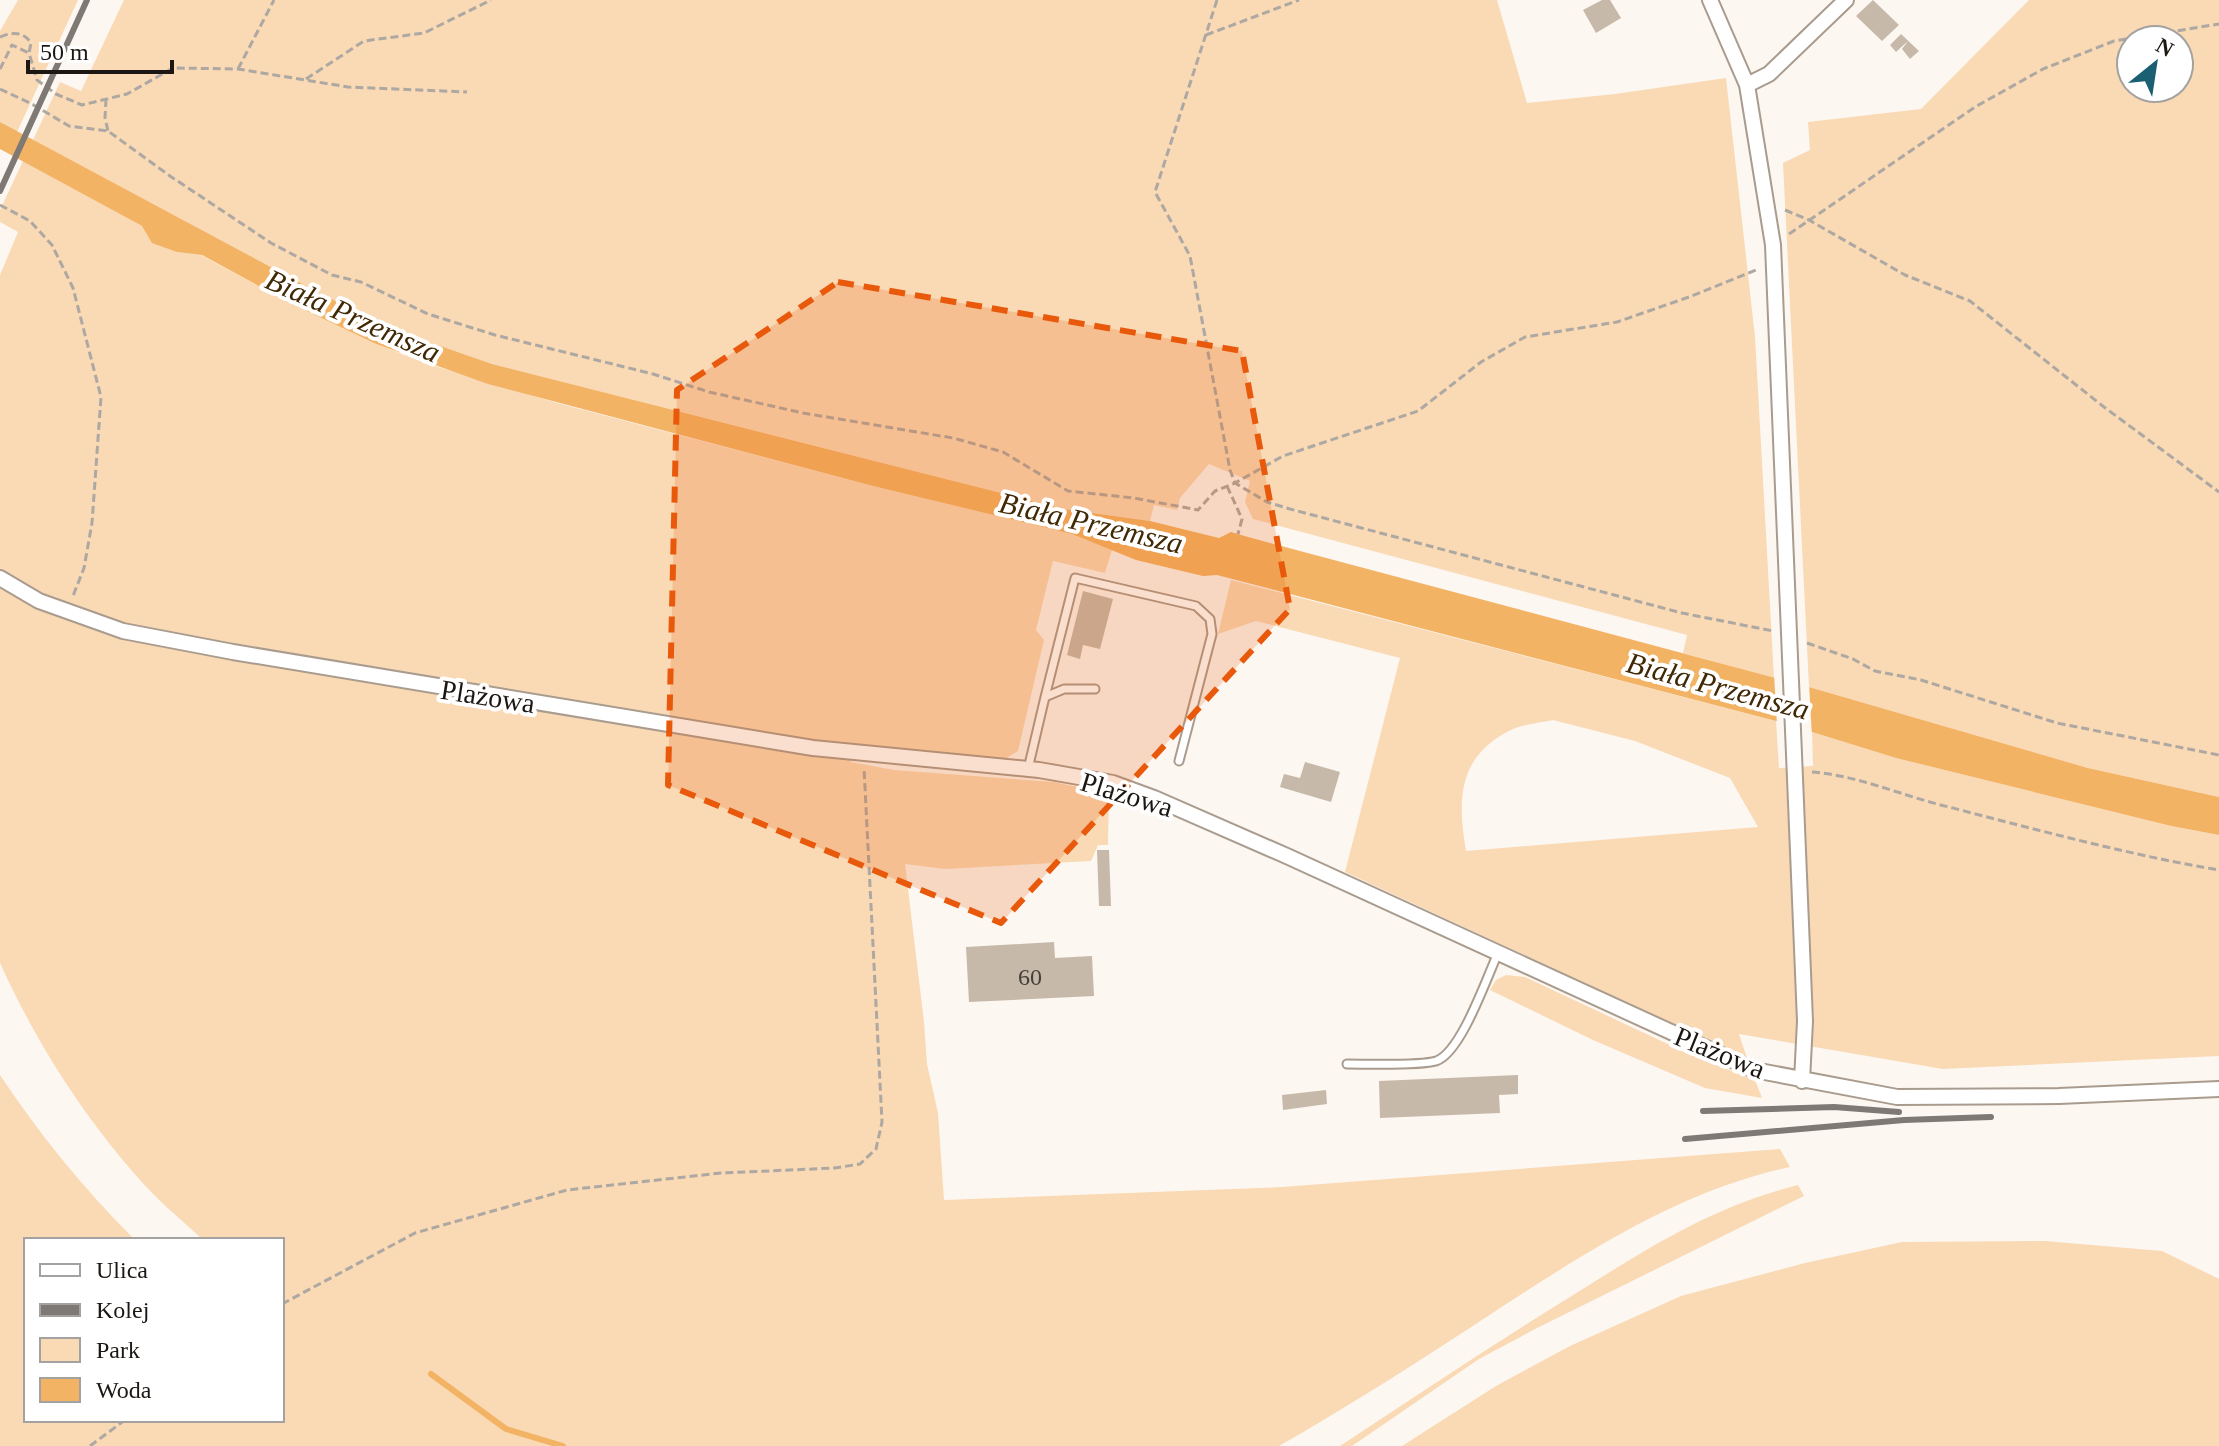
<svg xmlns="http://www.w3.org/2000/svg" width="2219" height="1446" font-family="'Times New Roman',serif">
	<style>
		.green { fill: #fad9b5; fill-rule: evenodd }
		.water { fill: #f3b365 }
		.pier { fill: #fdf7f1 }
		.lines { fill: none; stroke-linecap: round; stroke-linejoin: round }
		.stream { stroke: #f3b365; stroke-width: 6 }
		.building { fill: #c6b9aa }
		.service-casing { stroke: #a99c8e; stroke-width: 11 }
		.minor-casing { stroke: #a99c8e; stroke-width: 18 }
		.path { stroke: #ada8a2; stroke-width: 3; stroke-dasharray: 8 4; stroke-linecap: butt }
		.service { stroke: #fff; stroke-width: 7 }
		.minor { stroke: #fff; stroke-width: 14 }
		.rail { stroke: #7e7974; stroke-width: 6 }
		.marked { fill: #e8590c; fill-opacity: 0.2; stroke: #e8590c; stroke-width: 6; stroke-dasharray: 16 10; stroke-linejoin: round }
		.labels { text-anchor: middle; stroke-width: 8; stroke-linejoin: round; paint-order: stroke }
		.number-label { font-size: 24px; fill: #464038 }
		.street-label { font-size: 28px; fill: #1c1712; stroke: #fff }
		.water-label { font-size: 30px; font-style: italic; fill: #422906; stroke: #fff }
	</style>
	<rect width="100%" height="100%" fill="#fdf7f1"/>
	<!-- green -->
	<path class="green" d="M18 0H78L17 132 0 122V31Z
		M124 0H1497L1527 103 1615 94 1726 78 1755 337 1774 678 1683 653 1687 635 1253 519 1245 502 1250 481 1209 464 1180 498 1177 510 1154 505 1150 521 1064 509 492 364 432 343 378 322 310 288 33 140 60 82 81 91Z
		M2029 0H2219V797L2088 768 1809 687 1783 163 1810 150 1808 122 1921 109ZM2131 40H2179V88H2131Z
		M23 161 142 226 177 252 201 255 288 302 376 344 428 364 557 403 873 486 1072 534 1112 550 1105 573 1053 561 1036 630 1044 640 1018 751 1005 759 850 743 851 762 894 770 1054 782 1109 794 1108 845H1098L1091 861 945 869 905 864 924 1022 927 1064 938 1113 944 1200 1282 1187 1780 1149 1790 1167C1678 1191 1585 1253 1491 1314 1421 1360 1351 1405 1279 1446H0V1075C40 1135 84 1189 135 1240H26V1420H282V1240H203C182 1220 159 1202 140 1180 82 1115 36 1042 0 963V275L18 232 0 222V210Z
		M1231 580 1776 721 1779 768 1813 766 1812 732 1896 758 2171 826 2219 835V1056L1943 1069 1739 1034 1747 1058 1345 872 1400 658 1256 621 1218 634ZM1553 720 1635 741 1730 778 1758 827 1466 851C1457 799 1458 756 1511 730 1523 724 1540 723 1553 720Z
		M1506 975 1525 977 1689 1054 1755 1080 1762 1098 1705 1088 1593 1040 1490 990 1496 980Z
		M1798 1185 1804 1196 1537 1328 1479 1359 1352 1446H1340C1416 1396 1492 1345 1570 1297 1647 1249 1708 1208 1798 1185Z
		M2045 1241 2162 1251 2219 1279V1446H1402L1496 1386 1570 1346 1681 1296 1805 1263 1902 1242Z"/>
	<!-- water -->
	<path class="water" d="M0 122 310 288 378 322 432 343 492 364 1064 509 1150 521 1219 538 1231 532 1248 537 1809 687 2088 768 2219 797V835L2171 826 1896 758 1776 721 1217 575 1203 576 1136 560 1072 534 873 486 488 384 376 344 288 302 202 255 177 252 152 243 142 226 0 149Z"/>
	<!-- pier -->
	<path class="pier" d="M1774 674 1809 683 1812 737 1777 725Z"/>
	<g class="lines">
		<!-- stream -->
		<path class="stream" d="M431 1374 506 1429 563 1446"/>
	</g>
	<!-- building -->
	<path class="building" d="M1602 0H1610L1621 18 1596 33 1583 10Z
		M1873 0 1899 25 1882 41 1856 16Z
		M1901 34 1919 51 1910 59 1902 49 1908 41 1896 52 1890 45Z
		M1083 591 1113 599 1100 649 1083 645 1080 659 1067 655Z
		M1305 762 1340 772 1331 802 1280 787 1284 774 1300 778Z
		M1097 850H1109L1111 906H1099Z
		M1054 942 1055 958 1092 956 1094 996 969 1002 966 947Z
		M1518 1075V1094L1499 1095 1500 1113 1380 1118 1379 1081Z
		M1326 1090 1327 1104 1283 1110 1282 1095Z"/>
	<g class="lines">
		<!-- service casing -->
		<g class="service-casing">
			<path id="service" d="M1045 697 1075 578 1196 606 1210 619 1212 634 1179 761
				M1028 769 1045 697 1064 689H1095
				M1347 1064C1367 1064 1419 1066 1436 1061 1461 1053 1487 977 1498 953"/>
		</g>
		<!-- minor casing -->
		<g class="minor-casing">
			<path id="minor" d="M1710 0 1747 85 1773 245 1805 1021 1802 1081
				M1747 85 1769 74 1846 0
				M0 578 39 601 123 631 233 652 813 748 1039 770 1113 783 1154 798 1289 857 1754 1070 1897 1097 2059 1096 2219 1089"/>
		</g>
		<!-- path -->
		<path class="path" d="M1217 0 1155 192 1190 256 1230 470 1235 483 1267 502 1290 509 1682 613 1773 631
			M1206 35 1299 0
			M0 37C12 32 23 31 31 43L29 53 37 80 56 94 82 105 127 94 173 68 238 69 348 87 467 92
			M0 69 12 45 29 53
			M238 69 274 0
			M306 79 364 41 424 33 491 0
			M0 89 32 104 69 126 108 131 170 176 271 243 332 275 361 282 428 314 495 335 653 374 709 392 803 413 953 438 1003 452 1068 491 1134 498 1198 510 1215 491 1235 483 1283 456 1418 411 1481 362 1525 337 1617 322 1689 297 1756 270
			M106 99 105 118 108 131
			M0 205 30 221 52 245 73 288 101 397 92 523 84 568 73 596
			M1785 210 1809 220 1905 275 1970 301 2104 407 2219 492
			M1789 234 1975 107 2043 69 2114 41 2219 24
			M1227 486 1242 519 1238 534
			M1807 643 1853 659 1875 671 1921 680 2057 723 2219 755
			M1812 772C1854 775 1896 793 1937 804 2031 828 2124 854 2219 870
			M282 1304 415 1233 567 1190 721 1173 835 1168 860 1164 876 1149 882 1122 864 768
			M90 1446 125 1420"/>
		<!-- service -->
		<use href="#service" class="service"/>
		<!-- minor -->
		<use href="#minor" class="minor"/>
		<!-- rail -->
		<path class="rail" d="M0 191 87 0
			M1703 1111 1834 1107 1899 1112
			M1685 1139 1904 1120 1991 1117"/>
	</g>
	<!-- marked area -->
	<path class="marked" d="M838 282 1242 351 1290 609 1001 923 668 785 677 390Z"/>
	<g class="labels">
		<!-- number labels -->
		<g class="number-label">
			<text x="1030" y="985">60</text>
		</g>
		<!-- street labels -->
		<g class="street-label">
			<text transform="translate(488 696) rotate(9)" y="10">Plażowa</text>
			<text transform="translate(1127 794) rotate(17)" y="10">Plażowa</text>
			<text transform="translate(1720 1052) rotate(22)" y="10">Plażowa</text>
		</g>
		<!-- water labels -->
		<g class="water-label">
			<text transform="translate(353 316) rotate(24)" y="10">Biała Przemsza</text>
			<text transform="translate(1091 523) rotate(13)" y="10">Biała Przemsza</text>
			<text transform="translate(1718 686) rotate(15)" y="10">Biała Przemsza</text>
		</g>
	</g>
	<!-- legend -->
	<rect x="24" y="1238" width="260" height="184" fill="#ffffff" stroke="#a4a2a0" stroke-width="2"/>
	<rect x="40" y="1264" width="40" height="12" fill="#ffffff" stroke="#a4a2a0" stroke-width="2"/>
	<text x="96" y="1278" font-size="24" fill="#1c1712">Ulica</text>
	<rect x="40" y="1304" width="40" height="12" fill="#7e7974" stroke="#a4a2a0" stroke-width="2"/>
	<text x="96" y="1318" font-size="24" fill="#1c1712">Kolej</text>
	<rect x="40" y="1338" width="40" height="24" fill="#fad9b5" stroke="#a4a2a0" stroke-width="2"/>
	<text x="96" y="1358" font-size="24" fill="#1c1712">Park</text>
	<rect x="40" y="1378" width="40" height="24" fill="#f3b365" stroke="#a4a2a0" stroke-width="2"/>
	<text x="96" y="1398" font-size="24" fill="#1c1712">Woda</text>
	<!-- north arrow -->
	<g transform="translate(2155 64) rotate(30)"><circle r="38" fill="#ffffff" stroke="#a4a2a0" stroke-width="2"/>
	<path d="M0-6L14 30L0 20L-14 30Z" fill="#1b6072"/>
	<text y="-12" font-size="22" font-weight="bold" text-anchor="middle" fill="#1c1712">N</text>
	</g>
	<!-- scale -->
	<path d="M28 60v12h144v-12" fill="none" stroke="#1c1712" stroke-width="4"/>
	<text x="40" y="60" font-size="24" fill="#1c1712" stroke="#ffffff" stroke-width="6" paint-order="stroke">50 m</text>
</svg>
